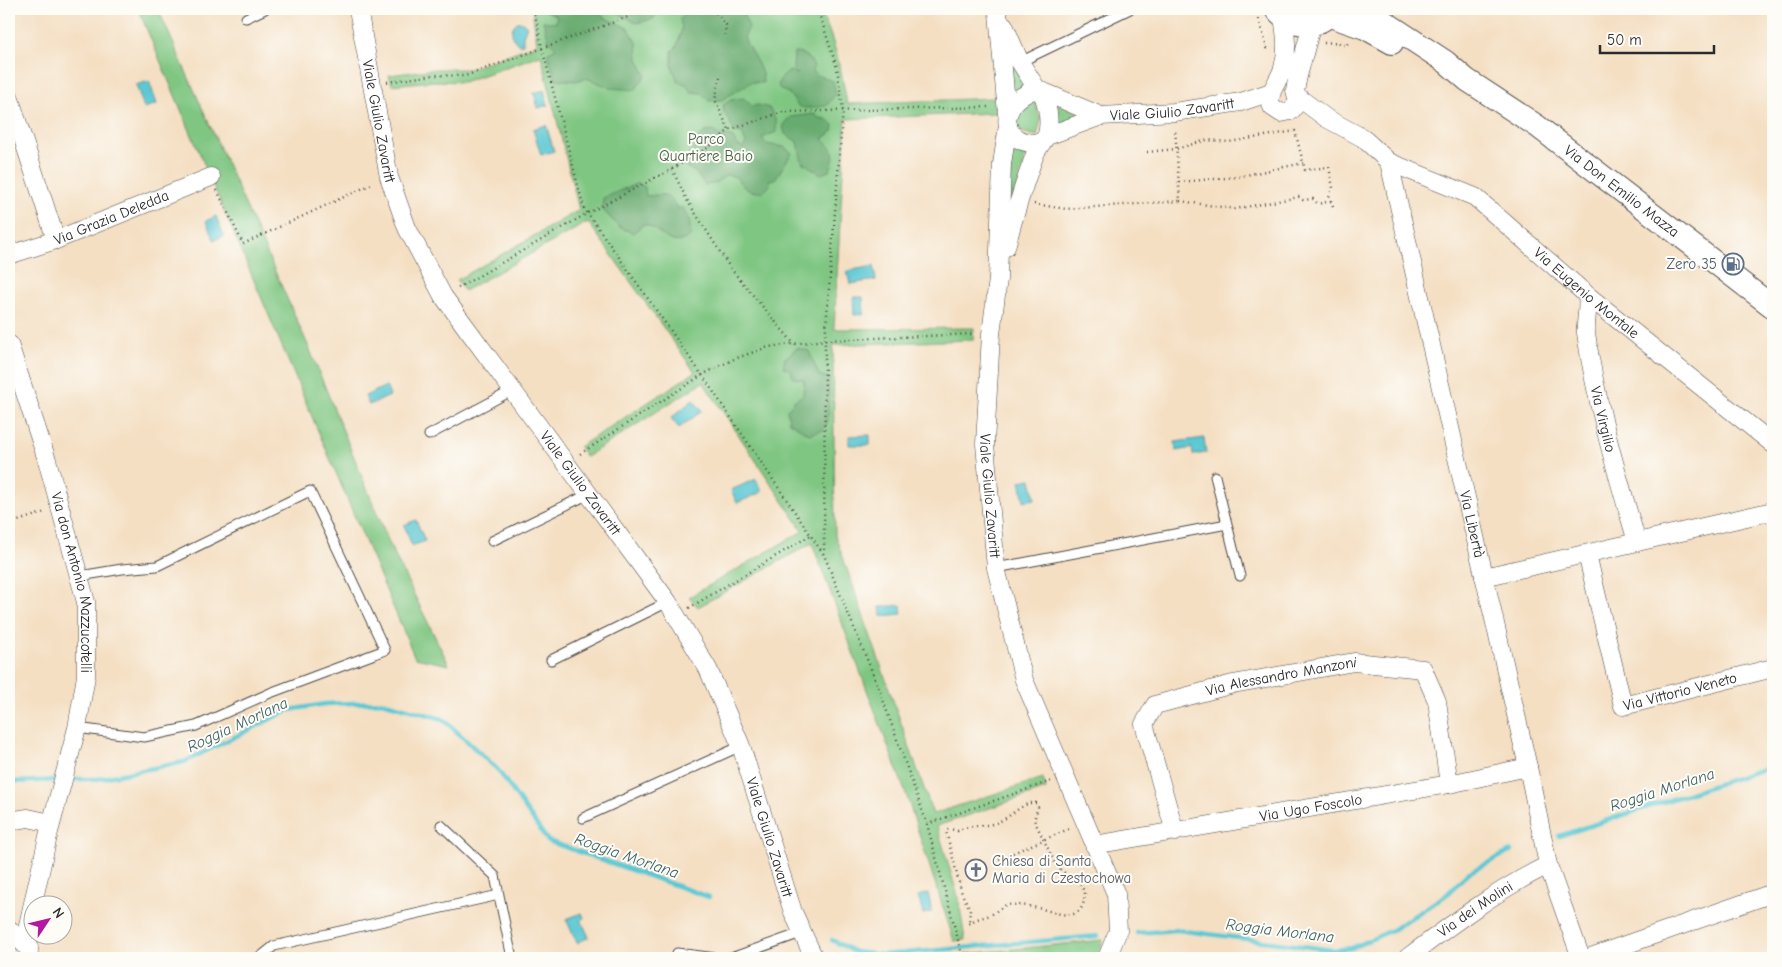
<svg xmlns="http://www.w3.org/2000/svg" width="1782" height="967" font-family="'Comic Neue',sans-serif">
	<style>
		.green { fill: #7fc682; stroke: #557856 }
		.forest { fill: #67ab70; stroke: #496b4e }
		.water { fill: #5bc8d3; stroke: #437a7f }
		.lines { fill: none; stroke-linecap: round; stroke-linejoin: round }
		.stream { stroke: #5bc8d3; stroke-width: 4.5 }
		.service-casing { stroke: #494642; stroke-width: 11 }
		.minor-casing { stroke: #494642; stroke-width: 19 }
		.tertiary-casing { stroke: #494642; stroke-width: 24 }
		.path { stroke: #494642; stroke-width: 2.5; stroke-dasharray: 1 4; stroke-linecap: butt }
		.service { stroke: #fff; stroke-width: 9 }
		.minor { stroke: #fff; stroke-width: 18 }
		.tertiary { stroke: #fff; stroke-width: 22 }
		.labels { text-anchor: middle; stroke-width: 4; stroke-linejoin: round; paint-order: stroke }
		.street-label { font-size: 15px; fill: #2b2b2b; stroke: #fdfcf7 }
		.park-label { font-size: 15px; fill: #486149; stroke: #fdfcf7 }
		.service-label { font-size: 15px; fill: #4e5e75; stroke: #fdfcf7; text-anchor: end }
		.worship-label { font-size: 15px; fill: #5b616d; stroke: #fdfcf7; text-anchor: start }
		.water-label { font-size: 16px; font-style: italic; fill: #3c6266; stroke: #fdfcf7 }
	</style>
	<rect width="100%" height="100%" fill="#fdfcf7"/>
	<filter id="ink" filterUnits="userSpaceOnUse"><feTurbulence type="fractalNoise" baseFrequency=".02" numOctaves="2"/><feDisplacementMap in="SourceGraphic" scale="10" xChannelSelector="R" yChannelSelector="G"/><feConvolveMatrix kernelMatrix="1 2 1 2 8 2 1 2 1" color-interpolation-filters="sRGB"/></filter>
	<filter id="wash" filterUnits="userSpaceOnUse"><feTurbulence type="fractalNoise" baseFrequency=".0096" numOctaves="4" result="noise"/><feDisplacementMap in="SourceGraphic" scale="20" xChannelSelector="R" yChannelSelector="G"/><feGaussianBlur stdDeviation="1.12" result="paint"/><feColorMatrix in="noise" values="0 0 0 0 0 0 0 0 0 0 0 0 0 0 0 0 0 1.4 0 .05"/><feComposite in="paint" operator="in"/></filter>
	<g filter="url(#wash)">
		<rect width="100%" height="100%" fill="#f4dfc3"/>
		<!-- green -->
		<path class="green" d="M138 9H158L307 343 393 552 449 665 415 658Z
			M532 9H820C834 38 842 72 847 104L993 98 996 113 846 119 834 329 974 328 973 340 833 345 835 535 933 814 1043 778 1046 789 937 826 959 900 965 940 954 941 907 797 812 543 698 607 689 597 803 531 703 382 586 457 579 447 695 372 588 222 464 291 457 280 579 210 541 55 463 82 433 81 392 85 389 75 435 69H469L537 44Z
			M1006 55 1028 86 1011 96Z
			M1034 98 1041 120 1037 136 1016 131 1014 111Z
			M1051 101 1083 115 1053 131Z
			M1010 142 1028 149 1007 223Z
			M1103 940 1098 958H967L965 954Z"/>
		<!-- forest -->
		<path class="forest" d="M542 9H596L603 17 628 28 637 42 638 59 646 75 635 90 611 88 586 78 576 81 556 79 547 53 556 48 549 41 543 21 556 23 557 16Z
			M610 9H660L653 19 637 23Z
			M690 9H735L743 14 749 27 744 38C750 53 764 68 763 83L751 82 722 100 709 101 701 93 691 92 686 84 678 82 672 66V51L676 48 682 29 680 18Z
			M794 53C804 53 809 57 814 66L812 71 817 75 833 81 836 94 826 106C820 106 812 109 806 108 795 108 795 99 788 93 786 92 783 91 781 90 773 82 785 75 790 71L798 74 793 69Z
			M744 98 752 106 758 105 769 108 776 120V132L762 138 766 144 784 147 792 153 775 179 769 180 770 185 764 192C750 193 743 189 736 177L727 175 713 184 705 185 694 171 685 167 687 156 695 149 693 142 705 132 713 131 723 138 727 136 733 138 737 145 743 148 746 143 742 133 735 132 724 112 723 105 731 100Z
			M815 114 818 118 826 119 834 125 833 131 823 139C835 152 837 155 829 171L821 174 802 162 798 142 785 134 783 125 790 117Z
			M638 183 645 187 646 196C664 195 667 190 677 208H683L689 219 691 235C670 253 662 229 644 224L633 233 619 227 602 209 603 198Z
			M797 348 809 351 819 375 829 378 828 421 823 430 809 434 789 422 787 410 795 400 803 395 804 380 793 378 791 370 783 367 785 358Z"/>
		<!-- water -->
		<path class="water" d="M517 22H523L527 26 523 36V44L519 45C511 38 509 29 517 22Z
			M149 81 157 104 144 108 136 85Z
			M544 90 548 105 538 108 534 93Z
			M546 125 554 151 541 155 533 129Z
			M216 216 224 236 214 240 206 221Z
			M874 266 876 280 850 284 847 271Z
			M853 297H863L864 314 854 315Z
			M386 386 390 396 369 405 365 396Z
			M693 400 702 411 679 428 671 418Z
			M870 435V445H849V436Z
			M1204 438 1206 453 1193 455 1192 448 1176 451 1175 442Z
			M756 479 762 492 737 503 731 490Z
			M1031 479 1035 499 1024 501 1020 481Z
			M416 520 425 541 412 546 404 525Z
			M901 605 902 614 881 616 880 607Z
			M928 893 932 912 923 914 918 896Z
			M582 913 584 918 581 920 589 937 577 943 566 919Z"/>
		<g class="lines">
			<!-- stream -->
			<path class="stream" d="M68 779H97L184 762 289 710 325 704 382 702 443 719 498 770 548 841 709 897
				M9 782 60 780
				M1559 836 1773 766
				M1137 933 1177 930 1333 950 1352 948 1392 930 1446 895 1468 873 1511 851
				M832 940 855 952 882 955 1098 936"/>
		</g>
	</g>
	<g filter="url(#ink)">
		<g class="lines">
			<!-- service casing -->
			<g class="service-casing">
				<path id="service" d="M246 18 265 9
					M1020 62 1130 9
					M429 435 513 390
					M1215 476 1240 576
					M492 541 589 494
					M996 568 1227 524
					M551 660 668 602
					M77 728 144 737 196 726 270 693 385 650 310 491 157 566 122 569 80 576
					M583 818 741 746
					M441 825 495 876 512 958
					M677 953 716 958
					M259 958 274 946 499 895
					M731 958 801 933"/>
			</g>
			<!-- minor casing -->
			<g class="minor-casing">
				<g id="minor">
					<path id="s1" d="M358 9 389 177 407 228 443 296 668 602 708 669 741 746 793 912 814 958"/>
					<path d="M998 13 1007 114"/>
					<path d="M1283 17C1286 35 1288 51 1283 68 1279 82 1266 93 1272 107L1281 113 1291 111 1298 102 1295 90 1298 76 1312 24"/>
					<path d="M1004 25 1020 62 1037 89"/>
					<path d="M9 96 56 240"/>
					<path id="s2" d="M1298 97 1326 118 1363 138 1389 162 1528 767 1548 865 1581 958"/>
					<path id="s3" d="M1008 125 1002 164 998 279 991 334 985 444 996 568 1024 680 1116 894 1118 931 1107 958"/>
					<path id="s4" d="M1047 136 1101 116 1174 112 1241 102 1271 92"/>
					<path d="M1041 142C1001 149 993 103 1037 89L1101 116"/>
					<path id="s5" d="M1389 162 1475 197 1587 295 1773 444"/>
					<path d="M1006 247C1014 215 1024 184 1035 154 1038 147 1045 140 1047 134 1051 119 1047 105 1042 92"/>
					<path id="s6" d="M9 255 56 240 211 177"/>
					<path id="s7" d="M1587 295C1589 310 1585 320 1586 333 1596 404 1617 474 1637 542"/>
					<path id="s8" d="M9 344 47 460 86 602V676L77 728 49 832 28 925 29 958"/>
					<path id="s9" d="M1587 554 1623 706 1773 668"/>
					<path d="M1484 577 1773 511"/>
					<path d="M9 821 28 818 51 823"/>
					<path id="s10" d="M1175 832 1144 724 1155 705 1233 684 1354 662 1423 669 1437 701 1449 784"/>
					<path id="s11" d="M1094 845 1449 784 1528 767"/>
					<path d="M9 929 29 949"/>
					<path id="s12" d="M1407 958C1452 924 1497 890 1548 865"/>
					<path d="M1588 958 1773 893"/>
				</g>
			</g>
			<!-- tertiary casing -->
			<g class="tertiary-casing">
				<g id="tertiary">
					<path d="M1276 9C1290 28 1321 30 1335 9"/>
					<path id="s13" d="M1365 9 1446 62 1467 80 1537 126 1773 307"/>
					<path d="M1330 16 1365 28 1392 43"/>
				</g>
			</g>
			<!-- path -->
			<path class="path" d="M534 9 542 48 584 208 702 375 824 555 878 686 927 824 963 958
				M713 9 726 25 725 35
				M815 9 821 19 837 68 843 109 825 340 824 554
				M1259 19 1267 48 1271 49
				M1324 43 1337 42 1346 46 1349 41
				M720 77 715 100 729 130
				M387 82 434 75 465 76 650 9
				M1147 152 1176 149 1207 140 1229 142 1295 131 1305 170 1329 167 1333 188 1329 195 1333 206
				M672 169 687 200 731 269 795 345
				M1179 182 1237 177 1303 163
				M217 190 243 244 374 183
				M1180 201 1235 209 1299 197 1303 200 1313 199 1318 204 1331 201
				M1034 204 1066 209 1180 201 1175 128
				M458 288 588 213 672 169 709 147 729 130 783 112 991 107
				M580 454 702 375 734 359 768 347 825 340 974 334
				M9 524 45 512
				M689 608 811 535
				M1030 803H1036L1038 807 1034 820 1057 867 1080 885 1085 892C1084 926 1059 913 1038 908 1029 906 1016 904 1007 905 1002 906 998 910 994 913 986 918 976 917 969 924L970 909 962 894 946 831 950 829 958 831C969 824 980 827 992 824 1008 820 1016 808 1030 803Z
				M927 824 1051 781
				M999 859 1071 828"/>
			<!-- service -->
			<use href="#service" class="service"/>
			<!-- minor -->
			<use href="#minor" class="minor"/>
			<!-- tertiary -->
			<use href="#tertiary" class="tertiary"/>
		</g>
	</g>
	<!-- icons -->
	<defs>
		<g id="fuel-ring" transform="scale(1.125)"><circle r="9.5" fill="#fdfcf7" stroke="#5c6f8a" stroke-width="1.5"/><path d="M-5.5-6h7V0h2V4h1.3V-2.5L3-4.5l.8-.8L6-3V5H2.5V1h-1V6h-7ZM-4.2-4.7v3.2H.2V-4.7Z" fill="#5c6f8a"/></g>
		<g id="church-ring" transform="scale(1.125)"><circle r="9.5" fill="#fdfcf7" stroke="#6b7280" stroke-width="1.5"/><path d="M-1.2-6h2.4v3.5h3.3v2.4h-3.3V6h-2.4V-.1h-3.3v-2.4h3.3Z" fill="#6b7280"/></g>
	</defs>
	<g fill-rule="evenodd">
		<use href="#fuel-ring" x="1733" y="264"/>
		<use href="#church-ring" x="976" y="870"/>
	</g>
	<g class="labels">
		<!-- street labels -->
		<g class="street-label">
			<text dy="5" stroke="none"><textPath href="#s4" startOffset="129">Viale Giulio Zavaritt</textPath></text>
			<text dy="5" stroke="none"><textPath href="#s1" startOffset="114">Viale Giulio Zavaritt</textPath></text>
			<text dy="5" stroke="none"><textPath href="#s13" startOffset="315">Via Don Emilio Mazza</textPath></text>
			<text dy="5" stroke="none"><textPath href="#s6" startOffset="109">Via Grazia Deledda</textPath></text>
			<text dy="5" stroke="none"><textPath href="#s5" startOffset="240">Via Eugenio Montale</textPath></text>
			<text dy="5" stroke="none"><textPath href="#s7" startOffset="126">Via Virgilio</textPath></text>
			<text dy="5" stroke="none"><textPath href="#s1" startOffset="534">Viale Giulio Zavaritt</textPath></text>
			<text dy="5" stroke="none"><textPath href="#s3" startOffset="372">Viale Giulio Zavaritt</textPath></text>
			<text dy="5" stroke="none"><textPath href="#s2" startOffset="484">Via Libertà</textPath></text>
			<text dy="5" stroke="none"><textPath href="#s8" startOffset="248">Via don Antonio Mazzucotelli</textPath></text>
			<text dy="5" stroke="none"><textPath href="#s10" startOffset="264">Via Alessandro Manzoni</textPath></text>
			<text dy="5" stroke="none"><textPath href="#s9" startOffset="215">Via Vittorio Veneto</textPath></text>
			<text dy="5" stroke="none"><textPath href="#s11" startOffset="220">Via Ugo Foscolo</textPath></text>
			<text dy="5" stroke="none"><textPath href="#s1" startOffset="939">Viale Giulio Zavaritt</textPath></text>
			<text dy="5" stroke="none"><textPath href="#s12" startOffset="84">Via dei Molini</textPath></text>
		</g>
		<!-- park labels -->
		<g class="park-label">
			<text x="706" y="144">Parco<tspan x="706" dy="17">Quartiere Baio</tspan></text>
		</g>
		<!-- service labels -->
		<g class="service-label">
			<text x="1717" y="269">Zero 35</text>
		</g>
		<!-- worship labels -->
		<g class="worship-label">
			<text x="992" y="866">Chiesa di Santa<tspan x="992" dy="17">Maria di Czestochowa</tspan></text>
		</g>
		<!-- water labels -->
		<g class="water-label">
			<text transform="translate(237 724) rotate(-25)" y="6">Roggia Morlana</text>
			<text transform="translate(1662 789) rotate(-18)" y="6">Roggia Morlana</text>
			<text transform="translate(627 855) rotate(19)" y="6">Roggia Morlana</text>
			<text transform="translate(1280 930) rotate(7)" y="6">Roggia Morlana</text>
		</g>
	</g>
	<!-- margin -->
	<rect width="1782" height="967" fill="none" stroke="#fdfcf7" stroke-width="30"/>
	<!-- north arrow -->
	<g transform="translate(48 920) rotate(55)"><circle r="24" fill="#fdfcf7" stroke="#a9a8a5"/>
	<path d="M0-4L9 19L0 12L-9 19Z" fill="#b5179e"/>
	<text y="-8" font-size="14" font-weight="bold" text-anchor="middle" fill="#2b2b2b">N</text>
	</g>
	<!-- scale -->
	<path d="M1600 45v8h114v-8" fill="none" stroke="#2b2b2b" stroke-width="2.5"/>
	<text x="1607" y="45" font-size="15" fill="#2b2b2b" stroke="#fdfcf7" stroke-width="4" paint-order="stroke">50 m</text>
</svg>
